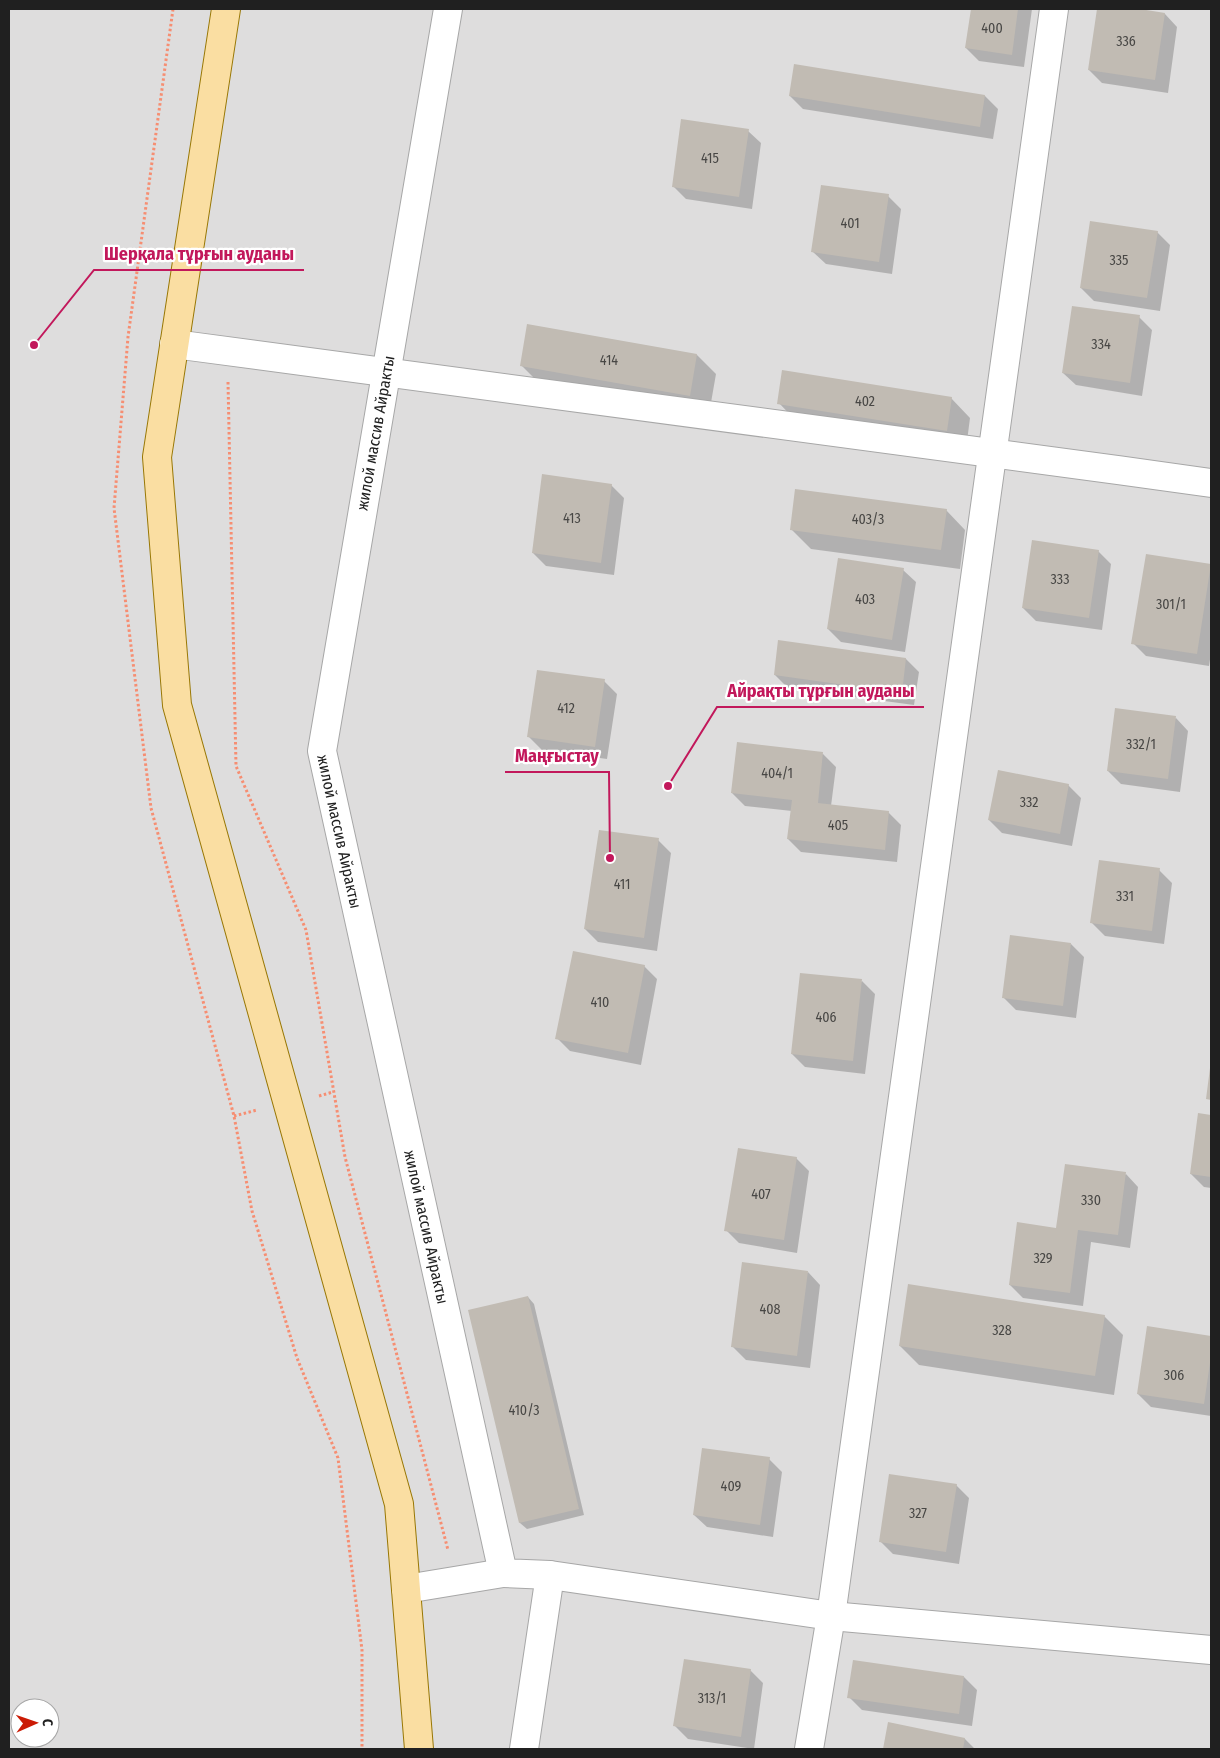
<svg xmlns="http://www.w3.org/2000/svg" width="1220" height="1758" font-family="'Fira Sans Condensed',sans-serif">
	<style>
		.residential { fill: #dedddd; fill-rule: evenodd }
		.shadow { fill: #0003 }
		.building { fill: #c1bbb3 }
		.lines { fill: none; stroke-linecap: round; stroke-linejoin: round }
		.minor-casing { stroke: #a7a7a7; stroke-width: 30 }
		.major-casing { stroke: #987704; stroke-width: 30 }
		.path { stroke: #f68e72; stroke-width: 3; stroke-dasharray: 2.5 2.5; stroke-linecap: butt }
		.minor { stroke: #fff; stroke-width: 28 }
		.major { stroke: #fadea2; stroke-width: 28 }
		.labels { text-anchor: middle; stroke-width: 4.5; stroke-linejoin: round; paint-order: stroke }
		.number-label { font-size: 14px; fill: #484745 }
		.street-label { font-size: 16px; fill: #202020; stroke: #fff }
		.leader { fill: none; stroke: #c2185b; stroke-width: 2 }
		.callout-dot { fill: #c2185b; stroke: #fff; stroke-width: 2 }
		.callout-label { font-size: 18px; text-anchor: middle; font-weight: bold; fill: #c2185b; stroke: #fff; stroke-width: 4.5; stroke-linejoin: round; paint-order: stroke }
	</style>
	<rect width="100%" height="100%" fill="#f0eee7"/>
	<!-- residential -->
	<path class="residential" d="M9 9H1211V1749H9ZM20 1708H50V1738H20Z"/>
	<!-- shadow -->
	<path class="shadow" d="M972 9H1032L1024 67 979 61 966 48Z
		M1098 9H1131L1165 14 1177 27 1168 93 1102 83 1089 70Z
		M790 96H985L998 109 993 139 803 109Z
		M748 131 761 143 752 209 686 199 673 186Z
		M888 196 901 209 892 274 826 264 813 252Z
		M1157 232 1170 245 1160 311 1094 301 1081 288Z
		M1139 317 1152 330 1142 396 1076 385 1063 373Z
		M697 355 716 374 709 414 540 384 521 365Z
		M951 398 970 418 966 449 798 423 779 403Z
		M611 485 624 498 614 575 546 566 533 553Z
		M946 510 965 530 960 569 811 549 791 529Z
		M1098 551 1111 564 1102 630 1036 621 1023 608Z
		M1210 565 1211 653 1209 666 1146 656 1133 643Z
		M903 570 916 582 905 652 841 642 828 629Z
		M906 659 919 672 914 705 788 688 775 675Z
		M604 681 617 694 607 759 542 750 529 737Z
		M1176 718 1188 731 1180 792 1121 784 1108 771Z
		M823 754 836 767 831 806 888 812 901 825 897 862 801 852 788 839 792 811 745 806 732 793Z
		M1068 785 1081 798 1072 846 1002 833 989 820Z
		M658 840 671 853 657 951 598 942 585 929Z
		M1159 870 1172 883 1164 944 1105 936 1092 923Z
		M1071 944 1084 957 1076 1018 1016 1010 1003 997Z
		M644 966 657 979 641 1065 570 1051 557 1038Z
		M862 981 875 994 865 1074 805 1067 792 1054Z
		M1199 1115 1211 1116V1188L1204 1187 1191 1174Z
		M796 1158 809 1171 797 1253 739 1243 726 1230Z
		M1126 1174 1138 1187 1130 1248 1091 1242 1083 1306 1023 1298 1010 1285Z
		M808 1272 820 1285 810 1368 746 1360 733 1347Z
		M528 1297 534 1304 584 1515 527 1529 520 1523 469 1311Z
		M1104 1316 1123 1335 1114 1395 919 1365 900 1346Z
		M1148 1328 1211 1337V1416L1151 1407 1138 1394Z
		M769 1459 782 1472 773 1537 707 1527 694 1515Z
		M956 1485 969 1498 959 1564 893 1554 880 1541Z
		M750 1670 763 1683 754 1749 688 1739 675 1726Z
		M964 1677 977 1690 972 1726 862 1710 849 1697Z
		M889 1724 965 1739 975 1749H884Z"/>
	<!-- building -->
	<path class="building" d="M971 9H1018L1012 55 965 48Z
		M1097 9H1140L1165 13 1155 80 1088 70Z
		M794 64 985 95 980 127 789 96Z
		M681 119 749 129 739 197 672 187Z
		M821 185 889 194 879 262 811 252Z
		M1090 221 1158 231 1147 298 1080 288Z
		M1072 306 1140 315 1130 383 1062 373Z
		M527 324 697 354 690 396 520 366Z
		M782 370 952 397 947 431 777 404Z
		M542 474 612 484 601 563 532 553Z
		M795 489 947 509 941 550 790 530Z
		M1032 540 1099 550 1089 618 1022 608Z
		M1146 554 1211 564 1197 654 1131 644Z
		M838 558 904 568 892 640 827 629Z
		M778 640 906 658 902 693 774 675Z
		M537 670 605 679 595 747 527 737Z
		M1115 708 1176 716 1168 779 1107 771Z
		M737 742 823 752 818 803 889 811 885 850 787 839 792 800 731 793Z
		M998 770 1069 784 1060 834 988 820Z
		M599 830 659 838 644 938 584 929Z
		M1099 860 1160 868 1152 931 1090 923Z
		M1010 935 1071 943 1063 1006 1002 998Z
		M573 951 645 965 628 1053 555 1039Z
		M800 973 862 979 853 1061 791 1054Z
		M1210 1068H1211V1100L1206 1099Z
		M1198 1113 1211 1115V1177L1190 1174Z
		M738 1148 797 1157 784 1240 724 1231Z
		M1065 1164 1126 1172 1118 1235 1078 1230 1070 1293 1009 1285 1017 1222 1056 1228Z
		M742 1262 808 1271 797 1356 731 1347Z
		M908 1284 1105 1315 1095 1376 899 1346Z
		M528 1296 579 1509 519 1523 468 1310Z
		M1147 1326 1211 1336V1356L1204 1404 1137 1394Z
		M702 1448 770 1457 760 1525 693 1515Z
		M889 1474 957 1484 946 1552 879 1542Z
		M684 1659 751 1669 741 1737 673 1726Z
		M853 1660 964 1676 959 1714 847 1698Z
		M888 1722 965 1738 963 1749H883Z"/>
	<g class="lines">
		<!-- minor casing -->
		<g class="minor-casing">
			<g id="minor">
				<path id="s1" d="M448 9 322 751 503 1573 550 1575 831 1616 1211 1650"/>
				<path d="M174 344C520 393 866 434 1211 483"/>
				<path d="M406 1589 503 1573"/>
				<path d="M524 1749 550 1575"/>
				<path d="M809 1749 831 1616 1054 9"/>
			</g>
		</g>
		<!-- major casing -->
		<g class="major-casing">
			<path id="major" d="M226 9 157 457 177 705 399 1504 419 1749"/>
		</g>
		<!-- path -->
		<path class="path" d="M173 9 128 337 114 508 151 808 234 1116 252 1211 297 1358 338 1458 362 1650V1749
			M228 382 236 766 306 930 345 1157 448 1550
			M319 1096 333 1092
			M234 1116 257 1110"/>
		<!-- minor -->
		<use href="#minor" class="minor"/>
		<!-- major -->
		<use href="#major" class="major"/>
	</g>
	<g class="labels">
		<!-- number labels -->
		<g class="number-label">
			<text x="992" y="33">400</text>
			<text x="1126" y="46">336</text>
			<text x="710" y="163">415</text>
			<text x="850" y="228">401</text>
			<text x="1119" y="265">335</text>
			<text x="1101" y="349">334</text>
			<text x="609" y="365">414</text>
			<text x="865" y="406">402</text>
			<text x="572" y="523">413</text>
			<text x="868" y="524">403/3</text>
			<text x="1060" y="584">333</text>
			<text x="865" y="604">403</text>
			<text x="1171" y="609">301/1</text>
			<text x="566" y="713">412</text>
			<text x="1141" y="749">332/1</text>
			<text x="777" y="778">404/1</text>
			<text x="1029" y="807">332</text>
			<text x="838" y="830">405</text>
			<text x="622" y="889">411</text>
			<text x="1125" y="901">331</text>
			<text x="600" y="1007">410</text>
			<text x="826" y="1022">406</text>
			<text x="761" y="1199">407</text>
			<text x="1091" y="1205">330</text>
			<text x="1043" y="1263">329</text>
			<text x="770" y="1314">408</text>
			<text x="1002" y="1335">328</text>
			<text x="1174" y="1380">306</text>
			<text x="524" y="1415">410/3</text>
			<text x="731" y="1491">409</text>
			<text x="918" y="1518">327</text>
			<text x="712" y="1703">313/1</text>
		</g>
		<!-- street labels -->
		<g class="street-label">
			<text transform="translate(375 433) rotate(-80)" y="6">жилой массив Айракты</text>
			<text dy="6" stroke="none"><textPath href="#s1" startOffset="835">жилой массив Айракты</textPath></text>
			<text dy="6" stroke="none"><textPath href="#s1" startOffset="1240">жилой массив Айракты</textPath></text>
		</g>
	</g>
	<!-- callouts -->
	<path class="leader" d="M34 345L94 270H304M668 786L717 707H924M610 858L609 772H505"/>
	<g class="callout-dot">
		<circle cx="34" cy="345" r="5"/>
		<circle cx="668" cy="786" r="5"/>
		<circle cx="610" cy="858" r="5"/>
	</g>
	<g class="callout-label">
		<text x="199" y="260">Шерқала тұрғын ауданы</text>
		<text x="821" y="697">Айрақты тұрғын ауданы</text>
		<text x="557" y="762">Маңғыстау</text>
	</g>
	<!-- border -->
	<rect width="1220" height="1758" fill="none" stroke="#202020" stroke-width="20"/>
	<!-- north arrow -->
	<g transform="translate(35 1723) rotate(88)"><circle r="24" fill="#ffffff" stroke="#a6a6a6"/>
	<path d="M0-4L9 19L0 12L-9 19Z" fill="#cb1b05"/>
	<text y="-8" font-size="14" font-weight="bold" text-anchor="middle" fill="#202020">С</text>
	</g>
</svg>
